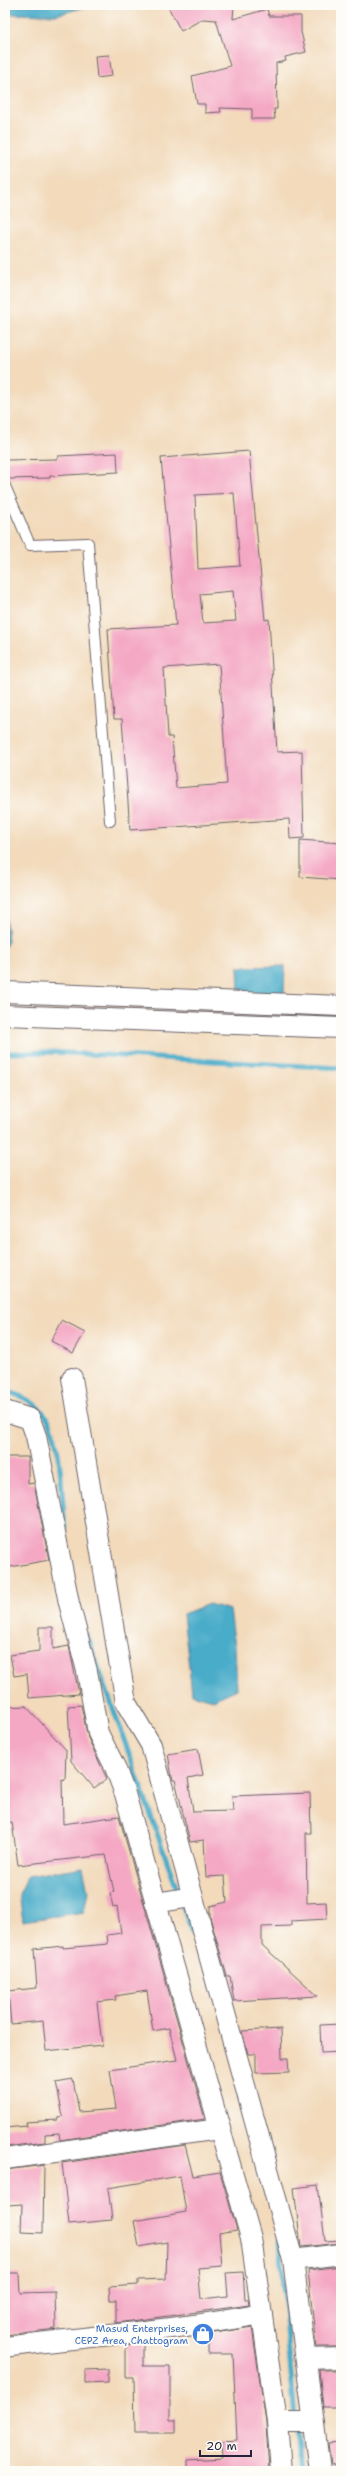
<svg xmlns="http://www.w3.org/2000/svg" width="346" height="2476" font-family="'Shantell Sans',sans-serif">
	<style>
		.water { fill: #4aacc9; stroke: #366782 }
		.lines { fill: none; stroke-linecap: round; stroke-linejoin: round }
		.stream { stroke: #4aacc9; stroke-width: 5 }
		.building { fill: #f4a8c4; fill-rule: evenodd }
		.lane-casing { stroke: #6b6268; stroke-width: 12 }
		.street-casing { stroke: #6b6268; stroke-width: 22 }
		.lane { stroke: #fff; stroke-width: 10 }
		.street { stroke: #fff; stroke-width: 20 }
		.labels { text-anchor: middle; stroke-width: 4; stroke-linejoin: round; paint-order: stroke }
		.shop-label { font-size: 10px; fill: #366cbe; stroke: #fdfcf7; text-anchor: end }
	</style>
	<rect width="100%" height="100%" fill="#fdfcf7"/>
	<filter id="ink" filterUnits="userSpaceOnUse"><feTurbulence type="fractalNoise" baseFrequency=".025" numOctaves="2"/><feDisplacementMap in="SourceGraphic" scale="8" xChannelSelector="R" yChannelSelector="G"/><feConvolveMatrix kernelMatrix="1 2 1 2 8 2 1 2 1" color-interpolation-filters="sRGB"/></filter>
	<filter id="wash" filterUnits="userSpaceOnUse"><feTurbulence type="fractalNoise" baseFrequency=".012" numOctaves="4" result="noise"/><feDisplacementMap in="SourceGraphic" scale="16" xChannelSelector="R" yChannelSelector="G"/><feGaussianBlur stdDeviation="0.9" result="paint"/><feColorMatrix in="noise" values="0 0 0 0 0 0 0 0 0 0 0 0 0 0 0 0 0 1.4 0 .05"/><feComposite in="paint" operator="in"/></filter>
	<g filter="url(#wash)">
		<rect width="100%" height="100%" fill="#f2dabb"/>
		<!-- water -->
		<path class="water" d="M5 5H93L56 15 5 14Z
			M5 908 8 941 5 947Z
			M285 966 284 993 239 994 238 967Z
			M209 1604 230 1610 235 1647 237 1689 213 1700 192 1694 183 1614Z
			M83 1867 88 1891 84 1912 23 1921 19 1894 28 1876Z"/>
		<g class="lines">
			<!-- stream -->
			<path class="stream" d="M5 1053 51 1052 341 1068
				M5 1391C21 1395 39 1404 48 1419 62 1444 62 1502 65 1532
				M87 1635 179 1895
				M182 1903 193 1935
				M279 2241 295 2418
				M296 2426 300 2471"/>
		</g>
		<g id="blocks">
			<!-- building -->
			<path class="building" d="M167 5H234L233 19 267 9 269 16H301V32L306 52 285 57 286 61 276 63 277 109H274L275 119H252V109L220 108 221 112 205 113V104H197L192 76 230 66 216 20 203 19 181 31Z
				M109 55 112 76 97 78 95 56Z
				M249 451 265 620 269 619 277 752 302 751 304 838 290 839 289 819 130 830 122 719H114L108 629 176 625 161 458ZM234 493 240 566 198 569 195 495ZM233 591 236 621 203 623 200 594ZM219 664 227 784 176 788 172 737H168L164 668Z
				M117 453 118 472 50 476V478L7 479 6 460 58 459V456Z
				M300 840 341 843V880L300 877Z
				M62 1320 85 1332 73 1353 51 1341Z
				M5 1457H28V1484L34 1483 49 1560 5 1568Z
				M39 1627H53V1649L69 1646 79 1694 29 1698 27 1674 14 1676 10 1655 39 1651Z
				M81 1705 88 1738 107 1779 94 1788 71 1761 68 1706Z
				M26 1706 66 1750 65 1780 62 1779 63 1824 119 1816 205 2119 60 2140 59 2133 45 2134V2142L5 2147V2128L26 2126 25 2122 58 2120V2117L63 2116 56 2082 73 2079 79 2112 116 2109 110 2070 177 2060 169 2028 153 2031 147 1991 115 1996 116 2000 97 2002 102 2045 46 2051 43 2021 11 2024 8 1991 37 1988 34 1949 63 1946V1948L108 1944 107 1935 121 1933 117 1906 113 1907 110 1893 114 1892 106 1855 18 1865 12 1822 5 1823V1707Z
				M198 1749 203 1775 188 1778 193 1812 233 1811 232 1796 310 1793 311 1833H306L307 1903 326 1902 327 1919 291 1921V1926L262 1927V1945L318 1996 234 2001 230 1976H227L210 1917V1906L227 1902 225 1876 206 1877 204 1840 190 1842 175 1780H173L172 1777 168 1754Z
				M341 2024V2052L321 2053 320 2025Z
				M281 2029 282 2058H288L289 2072 256 2073V2054H248L242 2031Z
				M185 2145 193 2176 220 2172 237 2230 219 2233 222 2266 198 2268 201 2299 228 2296 226 2273 243 2272 245 2299H248L249 2305 116 2323V2300H110L109 2287 138 2285V2280L166 2279 167 2242 139 2247 134 2221 186 2212 180 2176 108 2188 112 2220 69 2224 62 2163Z
				M44 2165 43 2233 21 2232 22 2204 7 2205 5 2170Z
				M318 2185 325 2241 341 2240V2243L301 2247 294 2188Z
				M341 2266V2347H316L308 2270Z
				M5 2273H19L20 2293 55 2292 56 2329 5 2335Z
				M252 2327 266 2423 269 2471H188V2460L223 2458 222 2441 237 2440 233 2354H208V2334Z
				M143 2343V2366H170V2420H176V2433H135L134 2377H126V2345Z
				M108 2369V2382L85 2383V2370Z
				M319 2370H341V2407H323Z
				M341 2442V2464L331 2465 328 2443Z"/>
		</g>
	</g>
	<g filter="url(#ink)">
		<use href="#blocks" fill-opacity="0" stroke="#6b6268" stroke-width="1"/>
		<g class="lines">
			<!-- lane casing -->
			<g class="lane-casing">
				<path id="lane" d="M5 486 30 545 88 543 110 821"/>
			</g>
			<!-- street casing -->
			<g class="street-casing">
				<path id="street" d="M5 992 341 1006
					M5 1015 341 1028
					M72 1378 126 1703 151 1745 293 2260 320 2471
					M5 1411 30 1419 36 1436 69 1603 87 1671 98 1733 115 1767 125 1794 251 2238 277 2422 281 2471
					M155 1903 192 1897
					M5 2159 219 2129
					M293 2260 341 2254
					M5 2347C91 2336 177 2330 262 2314
					M307 2359 341 2358
					M277 2422H314"/>
			</g>
			<!-- lane -->
			<use href="#lane" class="lane"/>
			<!-- street -->
			<use href="#street" class="street"/>
		</g>
	</g>
	<!-- icons -->
	<defs>
		<g id="shop-disc" transform="scale(1.15)"><circle r="9.5" fill="#3f7fe0" stroke="#fdfcf7"/><path d="M-5-2.5h2.3a2.7 3.5 0 0 1 5.4 0H5L5.5 6h-11ZM-1.5-2.5h3a1.5 2.3 0 0 0-3 0Z" fill="#fff"/></g>
	</defs>
	<g fill-rule="evenodd">
		<use href="#shop-disc" x="203" y="2334"/>
	</g>
	<g class="labels">
		<!-- shop labels -->
		<g class="shop-label">
			<text x="188" y="2332">Masud Enterprises,<tspan x="188" dy="12">CEPZ Area, Chattogram</tspan></text>
		</g>
	</g>
	<!-- margin -->
	<rect width="346" height="2476" fill="none" stroke="#fdfcf7" stroke-width="20"/>
	<!-- scale -->
	<path d="M200 2450v6h51v-6" fill="none" stroke="#22223b" stroke-width="2"/>
	<text x="206" y="2450" font-size="12" fill="#22223b" stroke="#fdfcf7" stroke-width="3" paint-order="stroke">20 m</text>
</svg>
